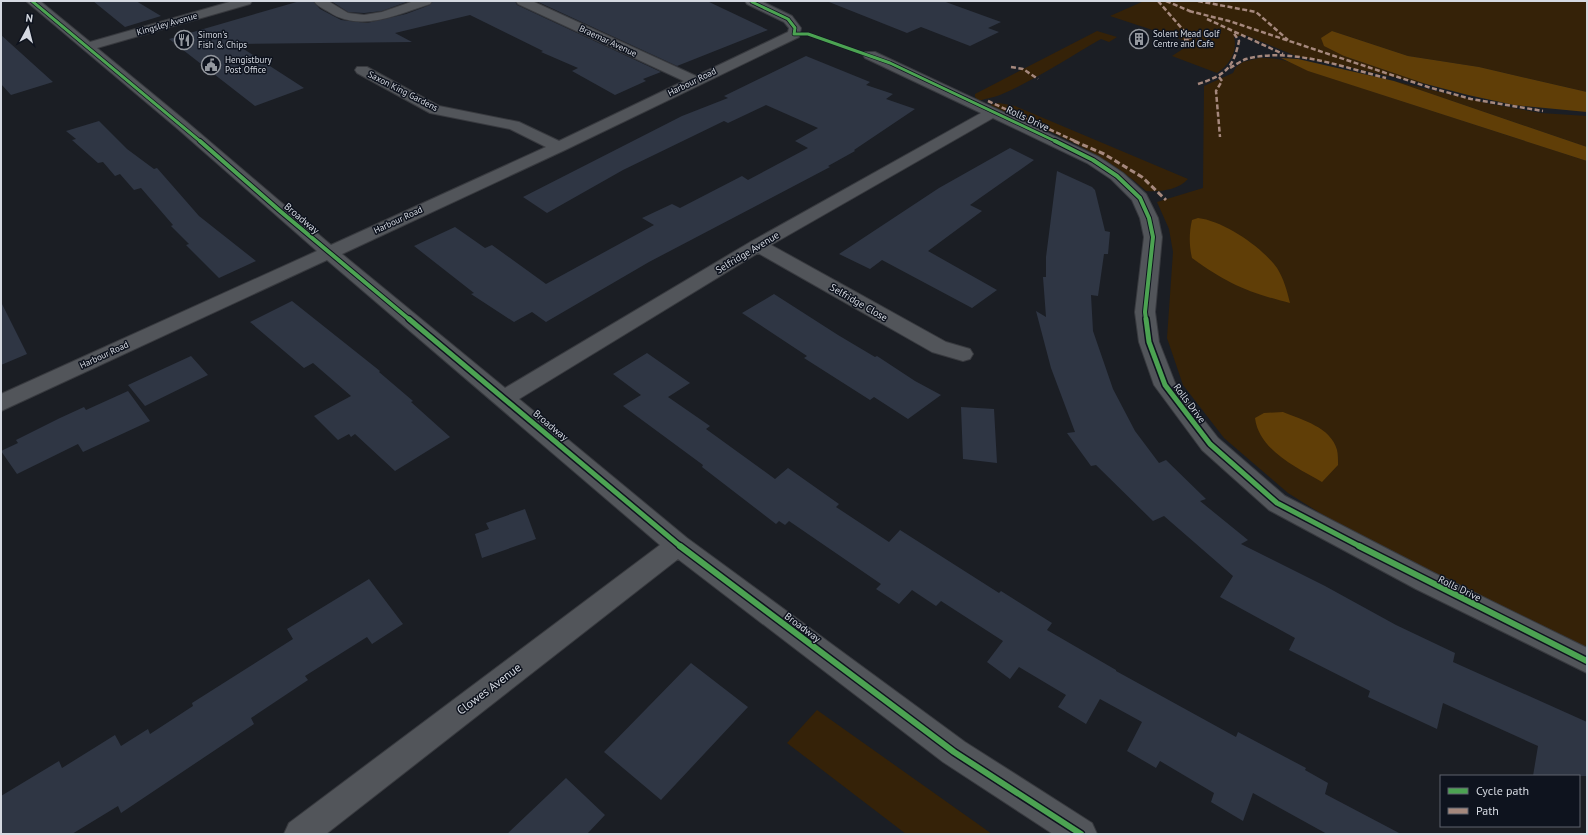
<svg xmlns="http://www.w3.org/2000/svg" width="1588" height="835" font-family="'PT Sans',sans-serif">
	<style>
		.green { fill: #352208 }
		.forest { fill: #603e07 }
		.building { fill: #2f3644 }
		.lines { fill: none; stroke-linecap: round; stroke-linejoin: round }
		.minor-casing { stroke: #383a3f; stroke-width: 2 }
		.minor { fill: #52555a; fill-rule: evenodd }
		.quiet-far1 { stroke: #a5887d; stroke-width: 2.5; stroke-dasharray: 5 2.5; stroke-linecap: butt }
		.quiet { stroke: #a5887d; stroke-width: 3; stroke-dasharray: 6 3; stroke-linecap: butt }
		.cycleway-far3-casing { stroke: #0e131e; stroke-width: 4.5 }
		.cycleway-far2-casing { stroke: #0e131e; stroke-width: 6 }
		.cycleway-far1-casing { stroke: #0e131e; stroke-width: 8 }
		.cycleway-casing { stroke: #0e131e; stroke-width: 9 }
		.cycleway-far3 { stroke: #4ca352; stroke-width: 3 }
		.cycleway-far2 { stroke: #4ca352; stroke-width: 4 }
		.cycleway-far1 { stroke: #4ca352; stroke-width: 5 }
		.cycleway { stroke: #4ca352; stroke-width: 6 }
		.labels { text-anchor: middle; stroke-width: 3; stroke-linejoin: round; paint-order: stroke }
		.far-street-label { font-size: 9px; fill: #d5d9e1; stroke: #0e131e }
		.far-poi-label { font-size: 9px; fill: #d5d9e1; stroke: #0e131e; text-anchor: start }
		.street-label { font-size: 10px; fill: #d5d9e1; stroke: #0e131e }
		.near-street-label { font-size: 12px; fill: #d5d9e1; stroke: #0e131e }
	</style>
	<rect width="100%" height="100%" fill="#1b1e24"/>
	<!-- green -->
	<path class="green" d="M1144 1H1587V92L1479 67 1408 56 1332 31 1344 56 1426 84 1296 56 1245 35 1234 37C1238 52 1229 65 1217 73L1172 56 1192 43 1110 16Z
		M1097 31 1117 37 1109 42 1101 39C1068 58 1035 80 1000 95 993 98 986 98 979 101L975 97V94Z
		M1259 58C1283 58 1288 61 1309 71L1587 161V648L1352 533 1288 493 1224 438 1183 385 1167 338 1173 252 1169 229 1157 202 1203 188 1204 86 1233 73 1236 67 1243 62Z
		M1394 81 1486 103 1541 113 1587 116V147Z
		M999 103 1015 106 1188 179C1178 190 1160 192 1146 191 1102 150 1043 129 989 105Z
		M817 710 992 834H906L787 743Z"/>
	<!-- forest -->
	<path class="forest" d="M1332 31 1408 56 1479 67 1587 92V112L1514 105 1468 95 1426 84 1344 56 1324 46 1321 38Z
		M1281 58 1298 59 1394 81 1587 147V161L1308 71Z
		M1198 218C1224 221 1262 247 1277 268 1284 279 1287 291 1290 303 1247 292 1228 284 1192 258 1189 245 1189 233 1192 220Z
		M1283 412C1302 420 1331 427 1337 450 1338 454 1338 460 1338 465L1322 482C1296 467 1259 450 1255 418L1264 413Z"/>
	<!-- building -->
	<path class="building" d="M93 1H136L161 16 125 27Z
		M300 1H313L320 9 341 20 367 23 406 14 430 5 433 1H515L517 5 661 72 643 79 646 81 615 95 572 71 578 68 541 52 543 51 470 15 395 33 412 42 236 44 304 88 255 106 169 39Z
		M331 1H409L382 11 364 13 348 12Z
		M536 1H707L768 30 677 66Z
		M829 1H943L1001 22 988 28 999 32 970 46 921 27 907 33 829 2Z
		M1 35 53 82 11 95 1 84Z
		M806 56 870 82 866 85 893 94 886 99 915 109 854 150 855 151 828 166 830 167 649 262 546 322 532 312 514 322 471 294 474 293 414 246 455 227 485 248 492 245 546 284 654 225 642 218 672 204 680 208 742 176 748 180 808 148 795 141 818 128 766 105 728 123 724 121 623 170 547 213 523 197 682 116 728 98 724 96Z
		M99 121 127 149 154 169 157 168 199 216 256 261 219 278 186 245 189 244 171 226 173 225 141 188 134 190 120 174 115 176 103 162 98 163 72 140 76 139 66 131Z
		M1010 148 1034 160 970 205 982 211 928 251 997 290 972 308 882 260 870 269 839 254 939 188Z
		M1057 171 1092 187 1095 190 1105 231 1110 232 1108 254H1104L1098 296 1091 295 1093 331 1113 389 1135 431 1159 463 1166 460 1206 499 1200 501 1248 540 1241 544 1325 586 1396 625 1455 653 1453 662 1587 722V776H1533L1538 746 1443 703 1437 729 1368 697 1370 691 1289 650 1295 638 1220 597 1233 576 1164 516 1153 521 1096 465 1091 466 1067 433 1075 432 1051 368 1036 311 1046 317 1043 277H1046V257Z
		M774 294 838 335 875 357 877 356 915 381 941 395 908 419 874 397 870 400 804 358 807 356 742 313Z
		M292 301 380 371 379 372 413 401 411 402 450 437 395 471 355 434 351 437 349 434 338 440 314 416 351 396 313 363 304 368 250 322Z
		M1 302 27 354 1 365Z
		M647 353 690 383 668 397 710 426 706 429 775 479 788 468 839 504 836 507 889 542 900 530 999 593 1001 591 1052 623 1047 630 1116 670V671L1236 737 1238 732 1306 768 1305 770 1328 783 1325 794 1401 834H1327L1253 793 1243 821 1211 802 1214 793 1160 761 1156 768 1127 751 1142 722 1100 699 1086 724 1058 707 1066 695 1019 667 1010 679 987 662 1003 641 941 601 936 606 912 590 899 604 876 589 881 584 789 521 785 525 779 521 776 524 702 467 703 465 623 406 641 395 613 374Z
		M191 356 208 375 145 406 128 385Z
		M128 391 150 421 83 452 78 444 17 474 1 451 18 443 16 440 60 418 84 407 86 410Z
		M961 407 994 409 997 463 963 459Z
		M525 509 536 539 482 558 475 534 489 529 486 523Z
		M369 579 403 624 372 644 367 637 305 676 308 680 251 718 254 724 121 813 118 806 72 834H1V796L59 761 62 768 115 735 121 746 148 729 150 734 193 706 192 703 293 639 287 629Z
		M691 663 748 707 661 800 604 752Z
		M566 778 605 815 587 834H507Z"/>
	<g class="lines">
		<!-- minor casing -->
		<g class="minor-casing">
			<path id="minor" d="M26 1H40L90 42 233 1H252L250 4 97 48 188 123 331 245 546 147 510 129 430 113 357 73 355 70 357 67H367L439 106 519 122 559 141 684 81 518 4 516 1H532L696 76 788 32 789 28 784 22 747 4 745 1H761L792 16 801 28 799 37 565 150 342 254 505 388 752 241 981 113 865 58 863 55 865 52H875L1099 157 1123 173 1146 194 1158 218 1162 237 1155 312 1159 342 1175 383 1218 438 1285 496 1434 573 1587 648V673L1416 589 1269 510 1202 450 1154 385 1139 342 1135 312 1144 237 1140 218 1132 200 1111 179 1087 163 993 118 771 245 946 342 970 349 973 354 970 359 963 361 932 352 758 253 519 399 687 538 965 742 1092 823 1097 834H1053L943 762 678 559 326 834H284L289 823 660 545 327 260 1 411V394L317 251 178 129Z
				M314 1H328L348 13 364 15 382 12 414 1H432L430 4C398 14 361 33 329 12 324 9 317 6 314 1Z"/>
		</g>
		<!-- minor -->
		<use href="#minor" class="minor"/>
		<!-- quiet-far1 -->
		<path class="quiet-far1" d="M1158 1 1191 39 1182 40
			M1166 1 1192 12
			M1198 1 1256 12 1288 40
			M1189 11 1229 21 1428 87 1471 99 1543 111
			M1207 19 1283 54
			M1011 67 1023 69 1038 79
			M1230 68C1235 65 1241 61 1246 59 1291 47 1342 67 1386 78
			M1219 77 1222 81 1216 91 1220 137
			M1198 84C1225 75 1233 69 1239 41L1233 32
			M988 101 1077 142"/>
		<!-- quiet -->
		<path class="quiet" d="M1074 141 1104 154 1142 177 1166 200"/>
		<!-- cycleway-far3 casing -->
		<g class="cycleway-far3-casing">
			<path id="cycleway-far3" d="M32 1 201 142
				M752 2 788 19 795 28 794 34H808L890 63 1057 142"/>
		</g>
		<!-- cycleway-far2 casing -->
		<g class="cycleway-far2-casing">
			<path id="cycleway-far2" d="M200 141 280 211 410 320
				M1055 141 1093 160 1117 176 1140 198 1149 218 1153 237 1145 312 1146 320"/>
		</g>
		<!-- cycleway-far1 casing -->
		<g class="cycleway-far1-casing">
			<path id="cycleway-far1" d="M409 319 681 547
				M1146 319 1149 342 1165 385 1210 444 1277 503 1361 547"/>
		</g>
		<!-- cycleway casing -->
		<g class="cycleway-casing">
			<path id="cycleway" d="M680 546 954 752 1081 834
				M1359 546 1587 661"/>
		</g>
		<!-- cycleway-far3 -->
		<use href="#cycleway-far3" class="cycleway-far3"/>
		<!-- cycleway-far2 -->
		<use href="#cycleway-far2" class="cycleway-far2"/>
		<!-- cycleway-far1 -->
		<use href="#cycleway-far1" class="cycleway-far1"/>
		<!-- cycleway -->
		<use href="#cycleway" class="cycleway"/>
	</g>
	<!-- icons -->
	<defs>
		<g id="building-ring" transform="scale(1)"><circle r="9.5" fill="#0e131e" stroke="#94989f" stroke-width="1.5"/><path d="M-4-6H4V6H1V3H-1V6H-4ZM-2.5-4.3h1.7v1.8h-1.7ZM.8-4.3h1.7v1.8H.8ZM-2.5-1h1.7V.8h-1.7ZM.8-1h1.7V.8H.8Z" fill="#94989f"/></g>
		<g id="restaurant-ring" transform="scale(1)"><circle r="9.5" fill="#0e131e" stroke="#94989f" stroke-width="1.5"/><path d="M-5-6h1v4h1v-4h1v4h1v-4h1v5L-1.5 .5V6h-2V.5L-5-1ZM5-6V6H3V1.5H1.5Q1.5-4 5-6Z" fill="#94989f"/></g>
		<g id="civic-ring" transform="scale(1)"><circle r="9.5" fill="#0e131e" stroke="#94989f" stroke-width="1.5"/><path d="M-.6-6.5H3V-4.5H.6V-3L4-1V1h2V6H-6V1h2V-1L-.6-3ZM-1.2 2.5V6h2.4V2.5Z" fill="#94989f"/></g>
	</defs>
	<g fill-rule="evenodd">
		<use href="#building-ring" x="1139" y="39"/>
		<use href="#restaurant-ring" x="184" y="40"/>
		<use href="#civic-ring" x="211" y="65"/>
	</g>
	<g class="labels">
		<!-- far-street labels -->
		<g class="far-street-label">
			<text transform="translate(167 24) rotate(-16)" y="3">Kingsley Avenue</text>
			<text transform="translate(608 41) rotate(25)" y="3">Braemar Avenue</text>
			<text transform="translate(692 82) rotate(-26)" y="3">Harbour Road</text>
			<text transform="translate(403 91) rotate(27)" y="3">Saxon King Gardens</text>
			<text transform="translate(398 220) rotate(-25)" y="3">Harbour Road</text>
			<text transform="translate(104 355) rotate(-25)" y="3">Harbour Road</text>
		</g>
		<!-- far-poi labels -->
		<g class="far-poi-label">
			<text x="1153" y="37">Solent Mead Golf<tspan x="1153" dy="10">Centre and Cafe</tspan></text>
			<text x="198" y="38">Simon's<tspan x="198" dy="10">Fish &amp; Chips</tspan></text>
			<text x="225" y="63">Hengistbury<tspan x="225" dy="10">Post Office</tspan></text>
		</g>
		<!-- street labels -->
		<g class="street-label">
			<text transform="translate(1028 118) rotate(25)" y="4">Rolls Drive</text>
			<text transform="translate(302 218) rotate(40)" y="4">Broadway</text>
			<text transform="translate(747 252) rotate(-31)" y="4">Selfridge Avenue</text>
			<text transform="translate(859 302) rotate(30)" y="4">Selfridge Close</text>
			<text transform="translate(1190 403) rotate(53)" y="4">Rolls Drive</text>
			<text transform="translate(551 425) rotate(40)" y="4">Broadway</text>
			<text transform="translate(1460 588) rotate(26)" y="4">Rolls Drive</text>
			<text transform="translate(803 627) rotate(37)" y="4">Broadway</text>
		</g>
		<!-- near-street labels -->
		<g class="near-street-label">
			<text transform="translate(489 689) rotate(-37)" y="4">Clowes Avenue</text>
		</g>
	</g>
	<!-- border -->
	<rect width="1588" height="835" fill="none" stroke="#d5d9e1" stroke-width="4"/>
	<!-- legend -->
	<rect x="1440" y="775" width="140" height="52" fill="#0e131e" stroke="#5e626c"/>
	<rect x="1448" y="788" width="20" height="6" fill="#4ca352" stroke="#5e626c"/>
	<text x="1476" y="795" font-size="12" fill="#d5d9e1">Cycle path</text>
	<rect x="1448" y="808" width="20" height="6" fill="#a5887d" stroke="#5e626c"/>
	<text x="1476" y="815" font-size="12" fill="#d5d9e1">Path</text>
	<!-- north arrow -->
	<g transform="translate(28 28) rotate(7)" stroke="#0e131e" stroke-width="3" paint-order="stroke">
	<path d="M0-3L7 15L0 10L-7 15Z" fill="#d5d9e1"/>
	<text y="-6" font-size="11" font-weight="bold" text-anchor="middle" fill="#d5d9e1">N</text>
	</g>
</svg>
